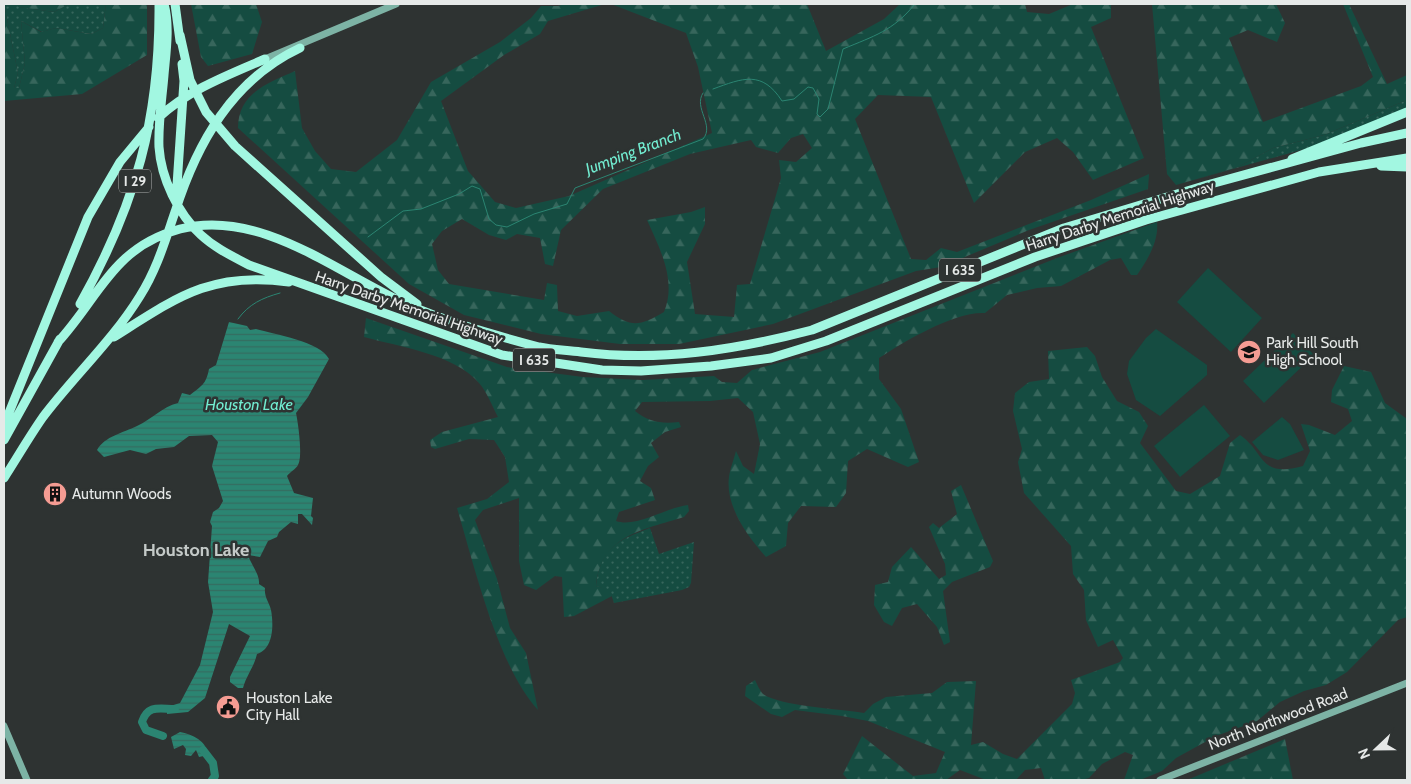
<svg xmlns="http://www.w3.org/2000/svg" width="1411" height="784" font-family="Cabin,sans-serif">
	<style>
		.grass { fill: url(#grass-dots) }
		.forest { fill: url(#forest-firs); fill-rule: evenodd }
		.park { fill: #154c41 }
		.water { fill: url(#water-rules) }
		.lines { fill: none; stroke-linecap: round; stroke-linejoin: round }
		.stream { stroke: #2b8572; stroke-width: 1 }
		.river { stroke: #2b8572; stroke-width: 8 }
		.secondary { stroke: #7db3a5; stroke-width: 7 }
		.highway { stroke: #a2f7e1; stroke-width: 9 }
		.labels { text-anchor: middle; stroke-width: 5; stroke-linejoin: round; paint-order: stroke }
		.shield { fill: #2e3332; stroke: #afb2b1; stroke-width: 1 }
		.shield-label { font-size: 14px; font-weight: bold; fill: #e6e9e8 }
		.street-label { font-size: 15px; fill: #e6e9e8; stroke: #2e3332 }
		.poi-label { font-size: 15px; fill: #e6e9e8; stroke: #2e3332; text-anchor: start }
		.water-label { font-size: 16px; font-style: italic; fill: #72edd1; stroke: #2e3332 }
		.quarter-label { font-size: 18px; font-weight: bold; fill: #c4cac8; stroke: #2e3332 }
	</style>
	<defs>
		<pattern id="grass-dots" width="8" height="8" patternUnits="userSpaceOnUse" patternTransform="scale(1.25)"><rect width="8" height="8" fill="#154c41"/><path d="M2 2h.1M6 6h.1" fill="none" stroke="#37665c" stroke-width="1.8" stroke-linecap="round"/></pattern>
		<pattern id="forest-firs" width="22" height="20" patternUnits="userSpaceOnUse" patternTransform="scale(1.25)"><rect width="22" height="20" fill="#154c41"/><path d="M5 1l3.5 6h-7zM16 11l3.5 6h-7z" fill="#37665c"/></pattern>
		<pattern id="water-rules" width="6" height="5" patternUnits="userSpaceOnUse" patternTransform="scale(1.25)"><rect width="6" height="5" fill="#2b8572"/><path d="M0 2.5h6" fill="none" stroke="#356c60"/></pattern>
	</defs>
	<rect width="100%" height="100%" fill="#2e3332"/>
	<!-- grass -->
	<path class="grass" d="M4 4H19V7L54 12 69 4H106L103 28 91 34 56 28 42 32 21 21 25 63 19 88H14L18 73Z
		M1407 100V110L1308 148 1176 185 1238 167 1273 148 1324 135Z
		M650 528 659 554 694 542 691 583 689 587 682 590 614 603 610 591 596 586C600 548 618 540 650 528Z"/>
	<!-- forest -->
	<path class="forest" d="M4 4 18 73 14 88H19L25 63 21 21 41 32 56 28 91 34 103 28 106 4H147V55L82 94 4 101Z
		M19 4H69L54 12 18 7Z
		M191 4H256L262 22 252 54 208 66 201 57Z
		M565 4H605L548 21 540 34 504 55 441 101 468 171 495 202 516 208 569 196 712 133 698 67 686 33 611 4H807L826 51 884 19 900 4H1025L1027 12 1049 14 1073 4H1111V18L1091 27 1144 158 1093 180 1073 152 1057 138 1025 152 974 203 931 97 878 95 855 119 911 259 926 260 941 248 957 252 1091 200 1149 174 1148 189 1029 230 941 267 916 271 773 324 679 344H620L541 334 464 315 409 284 238 128C238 93 268 83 295 71L302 128 315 151 331 169 356 172 397 140 431 82 500 42 531 18 541 6H558ZM803 134 812 148 796 162 779 160 781 178 750 284 737 285 734 317 695 314 687 262 705 224V207L691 212 647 220C660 249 677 281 664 312 640 326 631 328 609 311L577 316 558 311 557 285 547 283 544 300 449 284 438 270 432 244 442 231 462 219 489 235 506 240 517 234 540 238 545 264 553 266 561 230 603 189 690 154 751 140 756 147 778 153 791 138Z
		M1152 4H1276L1285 23 1277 42 1248 30 1229 38 1263 122 1361 86 1373 77 1343 4H1349L1387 84 1407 75V100L1324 135 1273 148 1238 167 1176 185 1167 174Z
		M1157 222C1159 241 1148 259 1137 275H1131L1121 258 1110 260 1061 286 1037 288 1007 295 985 313C955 311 905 341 879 358V379L901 409 919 462 908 467 867 449 848 461 846 493 836 507 801 506 788 523 786 546 766 557C748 537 725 506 729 477 730 469 734 459 736 451L743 466 754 474 760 444 753 412 738 398 710 401 642 402 635 411C649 422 661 424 679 422L681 427 665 432 651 443 659 457 648 466 640 481 651 488 655 500 619 512 616 521C636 528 665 508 688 505L689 511 684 517C643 530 601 535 596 586L610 590 612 596 574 616 564 617 562 577 555 576 536 590 524 585 519 561V498L483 510 475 520 497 579 510 628 526 653 538 710C498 667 474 565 457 508L487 499 509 482 505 457 494 440 469 439 435 449 431 447 430 440 442 432 498 417C492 406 487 392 479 383 454 354 400 347 364 337L366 318 507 367 583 377 642 380 714 376 722 382 737 383 752 370 820 352 1057 258Z
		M1087 347 1095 356 1102 377 1117 401 1139 412 1148 426 1140 443 1176 491 1190 494 1220 476 1230 443 1240 435C1266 453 1258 478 1303 466L1310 451 1301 424 1309 425 1335 435 1352 421 1348 409 1331 402 1332 390 1344 366 1371 372 1385 403 1407 419V617L1398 620 1347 672 1326 685 1304 691 1280 702 1257 721 1216 736 1176 758 1162 771 1140 780H1124L1133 755 1125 752 1102 764 1089 778 1081 780H1045L1041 768 1025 770 1016 780H986L960 770 946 780H848L843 774 862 736 913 776 936 773 945 752 868 721 842 716 795 710 782 717 771 714 745 696 746 686 755 680C757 684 760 691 763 694 779 706 841 709 864 713L873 704 886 697 932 693 947 682 976 681 971 745 983 742 1003 754 1017 759 1072 704 1075 693 1071 680 1120 662 1123 658 1113 640 1098 647 1086 620 1084 590 1073 574 1071 546 1024 493 1018 462 1022 449 1013 411 1015 393 1029 382 1049 379 1048 351Z
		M961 485 993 561 990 567 952 582 943 591 950 642 944 645 937 627 917 604 902 608 892 626 884 622 874 605 875 585 888 582 892 567 911 547 939 579 946 575 945 564 929 527 933 523 939 528 957 514 951 491Z
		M1285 739 1293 780H1187Z"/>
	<!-- park -->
	<path class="park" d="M1208 268 1262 318 1231 352 1177 302Z
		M1156 329 1207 365V375L1160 416 1136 400 1127 374 1129 361 1146 338Z
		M1293 333 1314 355 1264 403 1243 381Z
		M1204 405 1230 436 1180 477 1154 446Z
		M1282 417 1290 424 1304 450 1278 460 1263 455 1252 442Z"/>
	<!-- water -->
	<path class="water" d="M229 322 247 326 250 330 256 329C274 334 321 342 329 359L308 397 296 413C298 422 303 457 298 465 296 469 290 472 287 476L294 493 313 498 311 516 313 518 312 525 302 514H298V524L291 522 279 532 277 537 268 541 260 557 248 555C251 565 260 574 259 584L265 588C264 597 269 602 271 610 274 626 273 649 257 654 254 667 246 676 243 688H238L230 682V677L250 636 229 624 205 698 188 712 167 714V707L180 703 200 665 213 612 208 582 212 526 210 522 213 512 219 508 223 501 212 466 218 442 212 435 189 436 174 447 156 449 146 454 130 450 104 457 97 450C105 436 123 433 137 426 152 419 162 407 178 403L182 393 190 395C201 386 206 385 209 369L216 365Z
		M180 732C192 734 207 741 208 755L199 757 196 750 191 756 185 755 186 749 183 745 174 749 171 737Z"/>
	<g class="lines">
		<!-- stream -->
		<path class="stream" d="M713 89C743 78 762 70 782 101L794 99 808 87 813 88 819 99 817 114 820 117 828 109 843 49C874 36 893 31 915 4
			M368 237 403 211 421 209 459 194 472 186 480 189 489 219 496 225 507 227 534 214 567 204 575 188 703 139C715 125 693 108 703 93
			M238 319C249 304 262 298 280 293"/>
		<!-- river -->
		<path class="river" d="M163 736 146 730 142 722C148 704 160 709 175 709
			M203 750 213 763 215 776 212 780"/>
		<!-- secondary -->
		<path class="secondary" d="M265 59 396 4
			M4 726 27 780
			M1160 780 1407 683"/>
		<!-- highway -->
		<path class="highway" d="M164 4C170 26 166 52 164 75 162 99 158 124 159 147 161 178 178 214 201 235 215 248 232 256 249 265L502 355 602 370 641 371 711 366 771 358 826 341 1035 257 1146 220 1319 172 1407 158
			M175 4 180 41
			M180 35 190 80 206 112 235 146 381 277 417 304
			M158 118C188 90 228 75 265 59
			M1292 159 1407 112
			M1381 166 1407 167
			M176 200 184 81 182 64
			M80 304C136 204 160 118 159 4
			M114 337C176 298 211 271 289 282
			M58 342C100 296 113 247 180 229 259 208 336 272 404 303 447 322 494 335 539 347 553 350 567 350 581 352 660 362 735 350 812 330L1064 228 1207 185 1361 143 1407 133
			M4 425 88 217 120 162 149 127
			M4 440 60 339
			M4 478C17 458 29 437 43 417 74 376 113 340 140 296 157 269 165 241 175 212 197 143 232 80 300 48"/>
	</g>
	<!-- icons -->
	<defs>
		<g id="school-disc" transform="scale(1.25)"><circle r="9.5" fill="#f59c93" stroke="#2e3332"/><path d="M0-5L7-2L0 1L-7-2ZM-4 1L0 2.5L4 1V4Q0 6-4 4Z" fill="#111"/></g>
		<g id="building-disc" transform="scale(1.25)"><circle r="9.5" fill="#f59c93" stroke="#2e3332"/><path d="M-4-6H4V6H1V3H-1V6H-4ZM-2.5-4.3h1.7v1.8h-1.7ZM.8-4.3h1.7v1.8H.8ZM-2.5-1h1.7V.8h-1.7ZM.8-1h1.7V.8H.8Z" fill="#111"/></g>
		<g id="civic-disc" transform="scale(1.25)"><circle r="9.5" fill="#f59c93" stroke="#2e3332"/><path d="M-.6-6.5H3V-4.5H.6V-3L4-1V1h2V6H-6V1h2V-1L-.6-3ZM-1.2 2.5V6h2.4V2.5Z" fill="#111"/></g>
	</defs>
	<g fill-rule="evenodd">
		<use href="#school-disc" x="1249" y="352"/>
		<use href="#building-disc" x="55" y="494"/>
		<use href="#civic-disc" x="228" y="707"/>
	</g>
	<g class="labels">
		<!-- shield labels -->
		<g class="shield">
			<rect x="119" y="169.5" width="32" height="23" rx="4"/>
			<rect x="939" y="258.5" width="42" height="23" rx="4"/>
			<rect x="513" y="348.5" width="42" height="23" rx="4"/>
		</g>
		<g class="shield-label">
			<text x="135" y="186">I 29</text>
			<text x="960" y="275">I 635</text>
			<text x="534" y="365">I 635</text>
		</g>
		<!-- street labels -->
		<g class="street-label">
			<text transform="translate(1120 216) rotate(-18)" y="5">Harry Darby Memorial Highway</text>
			<text transform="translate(409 308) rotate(19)" y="5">Harry Darby Memorial Highway</text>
			<text transform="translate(1278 719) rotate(-21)" y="5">North Northwood Road</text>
		</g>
		<!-- poi labels -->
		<g class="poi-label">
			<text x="1266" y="348">Park Hill South<tspan x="1266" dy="17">High School</tspan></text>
			<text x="72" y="499">Autumn Woods</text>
			<text x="246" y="703">Houston Lake<tspan x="246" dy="17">City Hall</tspan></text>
		</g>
		<!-- water labels -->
		<g class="water-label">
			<text transform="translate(633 151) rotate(-21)" y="6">Jumping Branch</text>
			<text x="249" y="410">Houston Lake</text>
		</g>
		<!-- quarter labels -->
		<g class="quarter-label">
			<text x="196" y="556">Houston Lake</text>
		</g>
	</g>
	<!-- border -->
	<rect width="1411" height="784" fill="none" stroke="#e6e9e8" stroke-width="10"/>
	<!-- north arrow -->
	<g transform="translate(1376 749) rotate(248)" stroke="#2e3332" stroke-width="4" paint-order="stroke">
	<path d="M0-4L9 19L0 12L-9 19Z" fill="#e6e9e8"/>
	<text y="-8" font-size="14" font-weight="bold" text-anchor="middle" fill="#e6e9e8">N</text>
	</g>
</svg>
